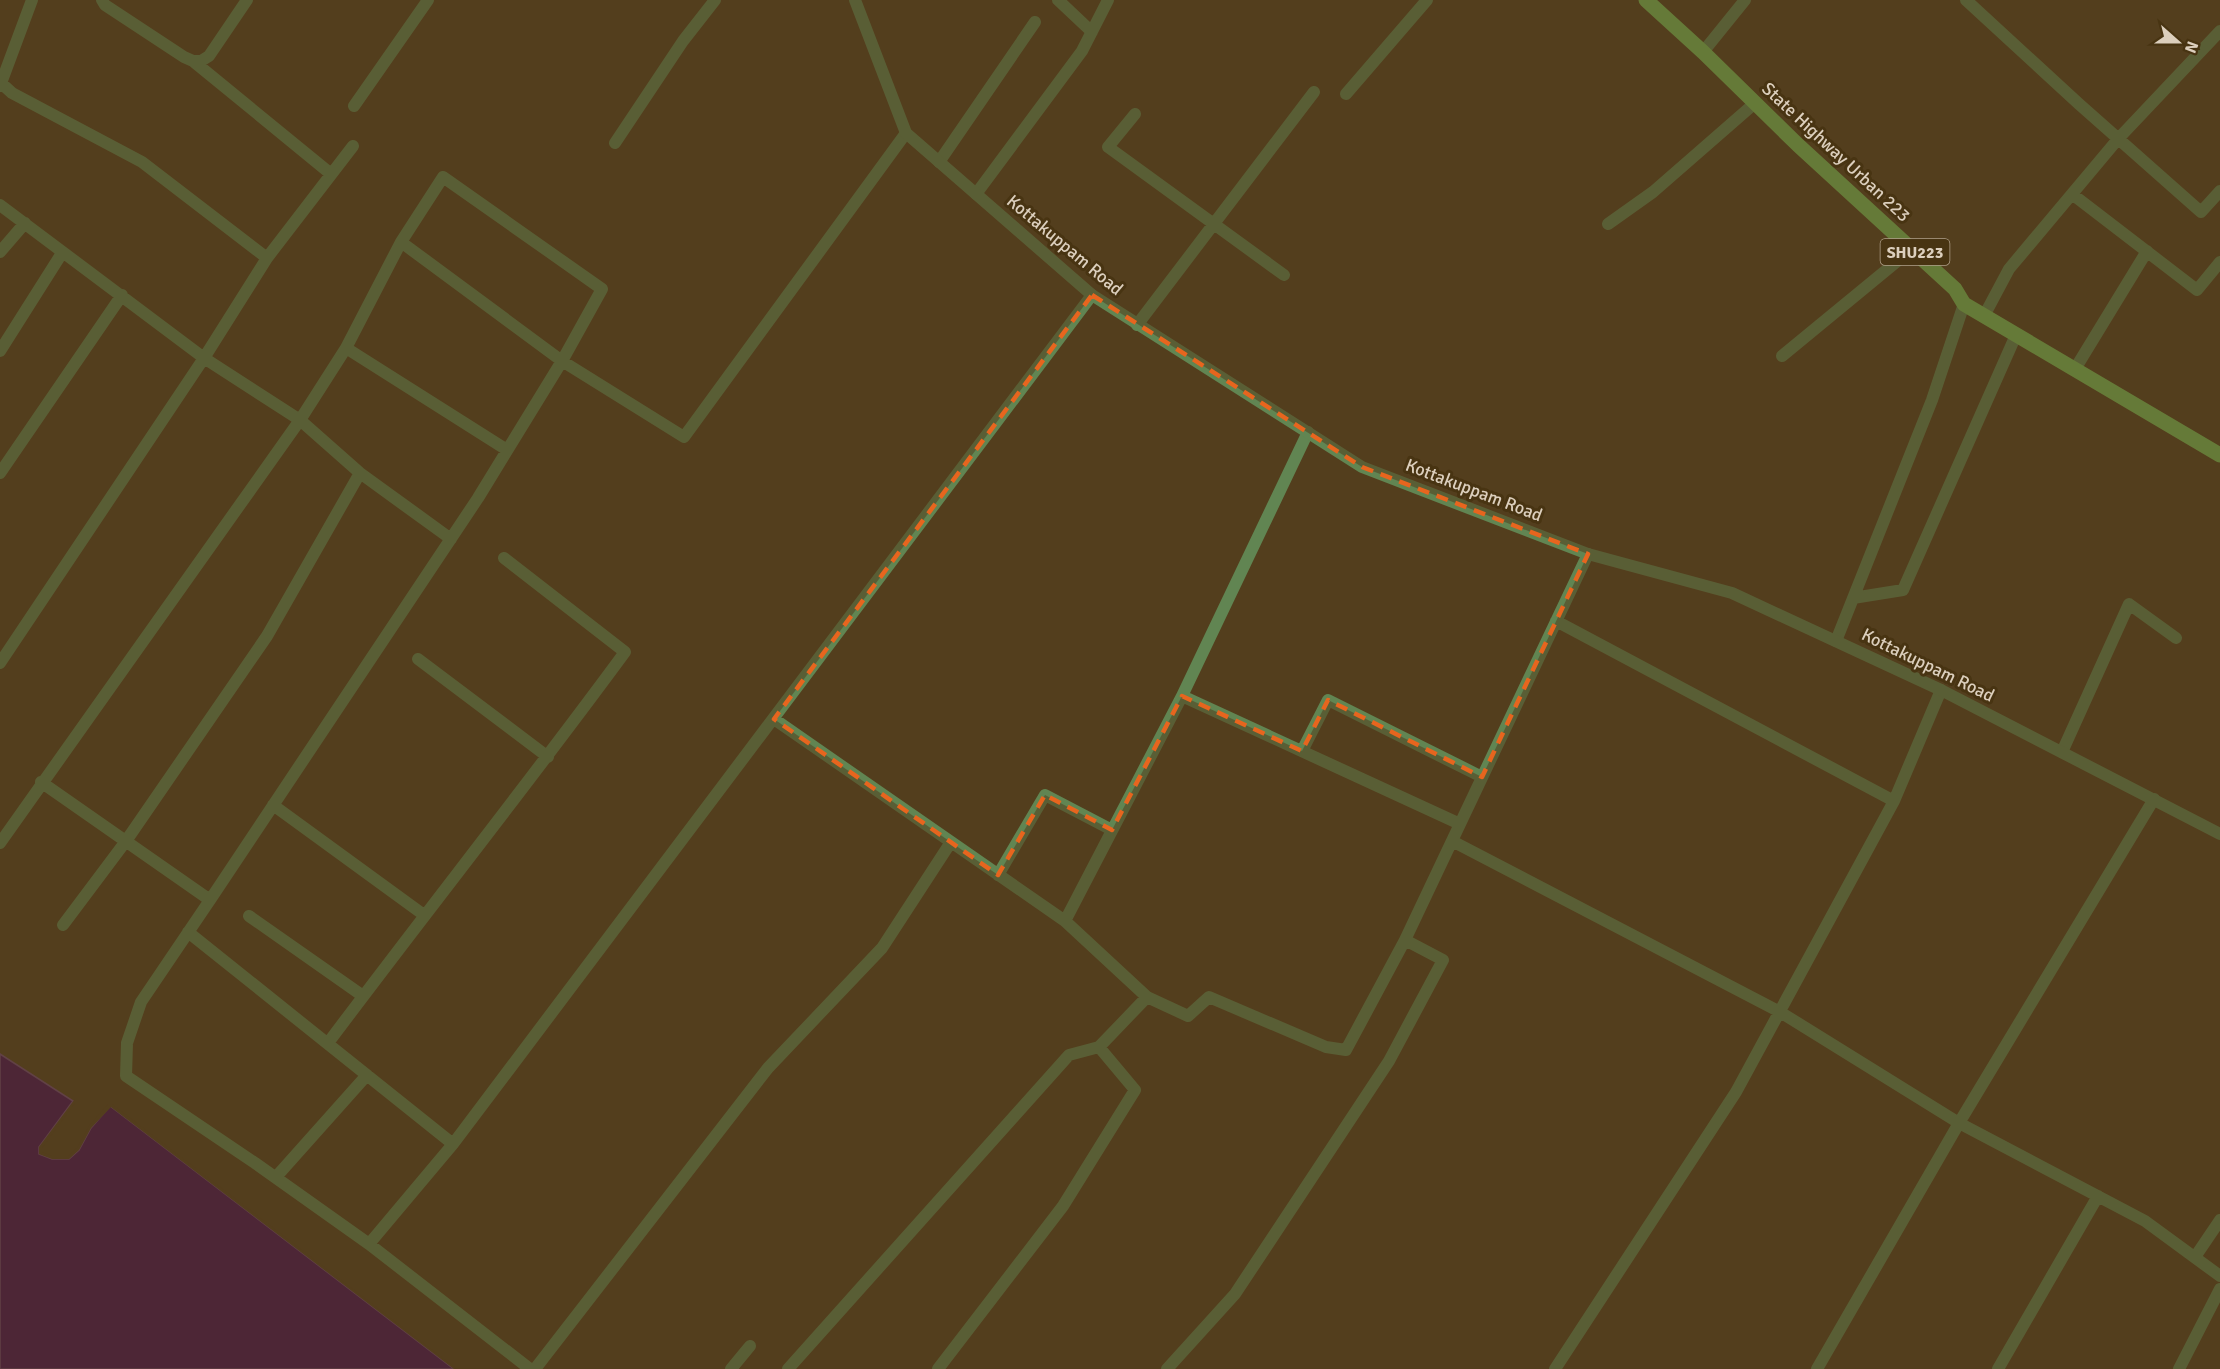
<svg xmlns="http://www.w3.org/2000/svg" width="2220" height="1369" font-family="Signika,sans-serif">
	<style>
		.water { fill: #450b56; stroke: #724675; stroke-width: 1.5 }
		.pier { fill: #533e1d }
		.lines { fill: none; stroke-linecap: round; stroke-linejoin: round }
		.minor { stroke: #618552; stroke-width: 12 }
		.tertiary { stroke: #618552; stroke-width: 12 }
		.primary { stroke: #7bc459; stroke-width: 15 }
		.marked { fill: none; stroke: #e7651e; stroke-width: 4.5; stroke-dasharray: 12 8; stroke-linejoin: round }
		.labels { text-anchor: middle; stroke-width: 6; stroke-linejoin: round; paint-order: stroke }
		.shield { fill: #483412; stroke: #b0a08a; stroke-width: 1.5 }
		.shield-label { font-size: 16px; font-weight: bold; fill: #dccfbd }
		.street-label { font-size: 18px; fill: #dccfbd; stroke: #483412 }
	</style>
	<rect width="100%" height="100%" fill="#533e1d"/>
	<!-- water -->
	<path class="water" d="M0 1054 73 1101 39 1147V1154L52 1159H69L79 1150 91 1128 110 1106 454 1369H0Z"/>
	<!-- pier -->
	<path class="pier" d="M75 1099V1103L42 1148V1152L52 1156H68L77 1148 89 1126 108 1104H112L457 1369H454L111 1107 91 1128 79 1150 69 1159H52L39 1154V1147Z"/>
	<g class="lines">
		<!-- minor -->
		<path class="minor" d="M102 0 105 5 184 57 193 61 331 174
			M1058 0 1092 32
			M1966 0 2079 104 2201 212 2220 191
			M1703 52 1745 0
			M193 61H201L209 56 247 0
			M0 82 12 93 142 162 267 258
			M0 86 32 0
			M1346 94 1427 0
			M354 106 428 0
			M1135 114 1108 147 1284 275
			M615 143 683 41 715 0
			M939 162 1035 22
			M976 194 1082 51 1108 0
			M2072 194 2197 290 2220 262
			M0 205 204 358 0 663
			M1608 224 1653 192 1755 103
			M401 242 562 361 602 289 443 177 401 242 346 348 300 420 360 473 451 539
			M0 252 25 223
			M1984 316 2009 269 2118 139 2220 31
			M1137 325 1314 92
			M346 348 507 450
			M0 351 62 253
			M1782 356 1912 249
			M2075 369 2147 251
			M1308 432 1182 696 1460 824
			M0 473 122 295
			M1853 598 1903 590 2016 335
			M1836 641 1932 400 1964 304
			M418 659 548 757
			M774 719 1065 921 1147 997 1188 1016 1209 997 1326 1047 1346 1050 1405 940 1588 554
			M1302 751 1328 700 1482 777
			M2062 752 2129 604 2176 638
			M41 782 210 900 478 498 562 361 684 437 906 133
			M1894 801 1941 690
			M273 805 424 915
			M1452 841 1780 1012 1959 1123 2145 1221 2220 1276
			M0 843 300 420 204 358 267 258 353 146
			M998 875 1045 795 1112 830
			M210 900 141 1002 127 1043 126 1076 255 1163 369 1244 530 1369
			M249 916 363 996
			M1065 921 1182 696
			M63 925 126 841 267 636 360 473
			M188 932 453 1144 1092 295
			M328 1043C426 912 528 784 625 652L504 558
			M276 1177 367 1075
			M369 1244 453 1144
			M2195 1257 2220 1220
			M535 1369 768 1068 882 948 951 842
			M731 1369 750 1346
			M788 1369 1069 1055 1099 1047 1147 997
			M938 1369 1063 1206 1135 1090 1099 1047
			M1167 1369 1235 1294 1389 1061 1443 960 1405 940
			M1555 1369 1736 1092 1894 801 1556 621
			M1817 1369 1959 1123 2154 799
			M1998 1369 2098 1196
			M2179 1369 2220 1289"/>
		<!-- tertiary -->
		<path class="tertiary" d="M855 0 906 133 1092 295 1362 467 1588 554 1732 593 1941 690 2220 834"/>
		<!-- primary -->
		<path class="primary" d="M1646 0 1703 52 1798 145 1955 289 1964 304 2220 455"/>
	</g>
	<!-- marked area -->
	<path d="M0 0H2220V1369H0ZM1092 295 1362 467 1588 554 1482 777 1328 700 1302 751 1182 696 1112 830 1045 795 998 875 774 719Z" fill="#533e1d" fill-opacity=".55" fill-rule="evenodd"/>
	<path class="marked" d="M1092 295 1362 467 1588 554 1482 777 1328 700 1302 751 1182 696 1112 830 1045 795 998 875 774 719Z"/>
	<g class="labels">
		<!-- shield labels -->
		<rect class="shield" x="1880.5" y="239" width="69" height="26" rx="4.5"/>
		<g class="shield-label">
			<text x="1915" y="258">SHU223</text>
		</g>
		<!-- street labels -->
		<g class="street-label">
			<text transform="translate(1836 152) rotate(43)" y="6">State Highway Urban 223</text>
			<text transform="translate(1065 245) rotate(40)" y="6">Kottakuppam Road</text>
			<text transform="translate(1474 490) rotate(21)" y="6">Kottakuppam Road</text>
			<text transform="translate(1928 665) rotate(26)" y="6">Kottakuppam Road</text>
		</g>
	</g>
	<!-- north arrow -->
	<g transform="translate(2178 42) rotate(111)" stroke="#483412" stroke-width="4.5" paint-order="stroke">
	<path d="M0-4.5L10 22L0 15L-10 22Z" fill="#dccfbd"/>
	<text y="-9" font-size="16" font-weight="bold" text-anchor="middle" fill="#dccfbd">N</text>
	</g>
</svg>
